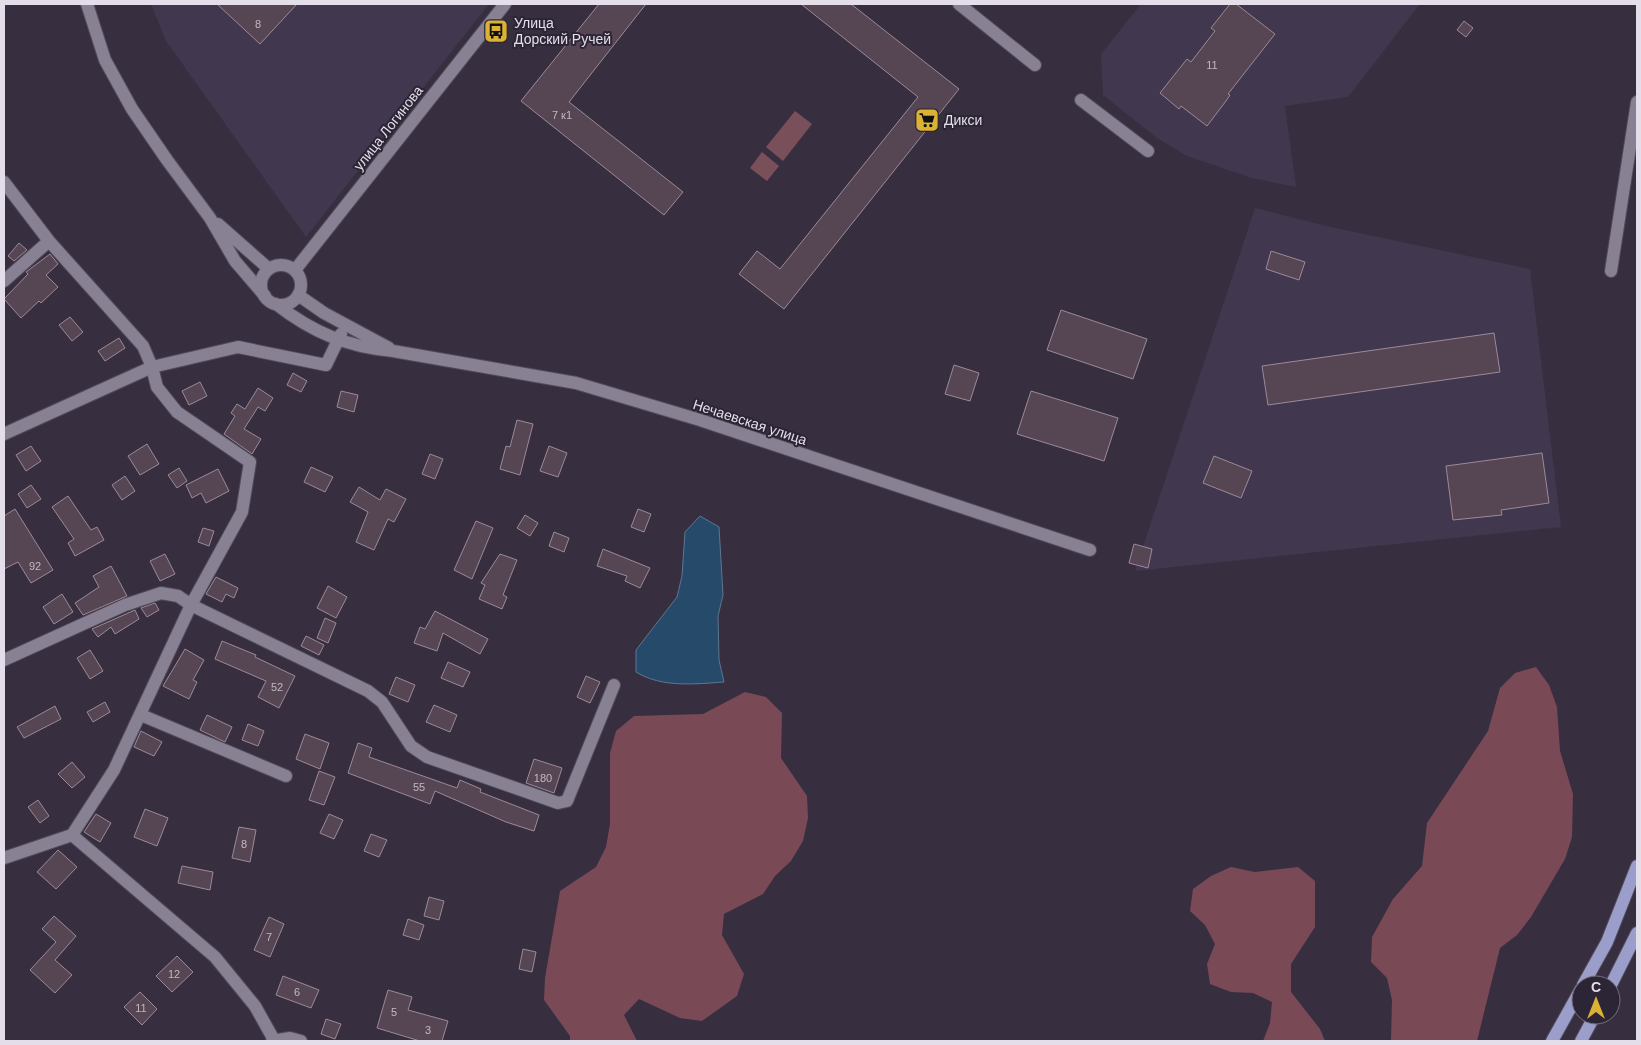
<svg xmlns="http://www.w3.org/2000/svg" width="1641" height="1045" font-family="Arial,sans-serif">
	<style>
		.built { fill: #41374e }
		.green { fill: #79505a }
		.forest { fill: #7a4956 }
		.water { fill: #264a6a; stroke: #5f7690 }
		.building { fill: #564552; stroke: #9d8a99 }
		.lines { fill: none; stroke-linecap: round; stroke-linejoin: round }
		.minor-casing { stroke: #514b59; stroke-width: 14 }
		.major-casing { stroke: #514b59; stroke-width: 14 }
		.minor { stroke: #888093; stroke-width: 12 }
		.major { stroke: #9b9ecb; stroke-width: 12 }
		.labels { text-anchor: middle; stroke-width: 4; stroke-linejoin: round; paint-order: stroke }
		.number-label { font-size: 11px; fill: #c0b8c3 }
		.poi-label { font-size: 14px; fill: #e3dee9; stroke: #2c2535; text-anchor: start }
		.street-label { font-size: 14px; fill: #e3dee9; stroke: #2c2535 }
	</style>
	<rect width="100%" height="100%" fill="#372f40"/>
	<!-- built -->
	<path class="built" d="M151 4H489L306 237 166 41Z
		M1141 4H1420L1348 97 1285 106 1296 187 1252 178 1187 156 1157 138 1103 95 1101 54Z
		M1255 208 1326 226 1530 269 1561 527 1135 571Z"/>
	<!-- green -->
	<path class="green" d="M795 111 812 124 783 161 766 147Z
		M762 152 779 166 767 181 750 168Z"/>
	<!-- forest -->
	<path class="forest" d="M1536 667 1549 685 1557 707 1560 751 1573 794 1572 837 1565 859 1531 917 1517 935 1500 948 1477 1041H1391L1392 1000 1387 978 1371 962 1372 937 1393 899 1422 866 1427 823 1488 731 1500 688 1515 673Z
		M745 692 766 697 782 713 781 758 807 796 808 818 803 841 791 861 775 876 763 894 724 914 722 935 744 974 737 996 702 1021 680 1018 639 999 624 1015 637 1041H570V1036L544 1000 545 978 560 891 596 867 606 847 610 824V753L616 731 634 716 703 714Z
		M1231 867 1255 872 1298 867 1315 881V927L1291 964V992L1320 1029 1325 1041H1263L1270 1023 1272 1002 1253 993 1231 992 1210 984 1207 964 1215 944 1205 925 1190 911 1193 889 1211 876Z"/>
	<!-- water -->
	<path class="water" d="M700 516 719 527 723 595 718 616 719 660 724 682C695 684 662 688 636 672V650L677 597 682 576 685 532Z"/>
	<!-- building -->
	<path class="building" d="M217 4H297L260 44Z
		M599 4H646L569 102 683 192 664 215 521 101Z
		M801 4H851L959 89 784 309 739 274 757 251 780 269 918 97Z
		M1230 4H1236L1275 34 1228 94 1230 95 1226 101 1207 126 1181 106 1179 109 1160 93 1187 59 1191 62 1215 31 1211 28Z
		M1464 21 1473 28 1466 37 1457 30Z
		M19 243 27 250 14 261 8 256Z
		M1271 251 1305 262 1299 280 1266 269Z
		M50 254 58 264 46 275 58 287 41 303 39 301 21 318 4 299 28 274 26 272Z
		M1061 310 1147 339 1133 379 1047 350Z
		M70 317 83 332 72 341 59 325Z
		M1494 333 1500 372 1268 405 1262 366Z
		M119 338 125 348 105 361 98 351Z
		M954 365 979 373 970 401 945 394Z
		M293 373 307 381 301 392 287 385Z
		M200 382 207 396 189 405 182 391Z
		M258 388 273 398 265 411 258 407 244 429 261 439 252 454 224 434 235 416 231 413 237 404 245 409Z
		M341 391 358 395 354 412 337 407Z
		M1031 391 1118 418 1104 461 1017 434Z
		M517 420 533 424 520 475 500 469 506 446 510 447Z
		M147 444 159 464 140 475 128 456Z
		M31 446 41 461 26 471 16 455Z
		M549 446 567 453 558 477 540 471Z
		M1542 453 1549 503 1501 510 1502 515 1453 520 1446 466Z
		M430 454 443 459 435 479 422 474Z
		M1214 456 1252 471 1241 498 1203 483Z
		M311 467 333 477 325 492 304 482Z
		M179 468 187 481 177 488 168 475Z
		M218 469 229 491 206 503 201 493 192 498 186 485Z
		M125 476 135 491 122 500 112 485Z
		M31 485 41 499 27 508 18 494Z
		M359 487 380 500 386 489 406 499 394 522 388 519 374 550 356 542 368 512 350 502Z
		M68 496 91 530 97 527 104 540 75 556 68 543 74 539 52 507Z
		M15 509 53 570 31 583 18 562 4 569V516Z
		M638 509 651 514 644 532 631 527Z
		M525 515 538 523 530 536 517 528Z
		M476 521 493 528 472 579 454 570Z
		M203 528 214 531 209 546 198 542Z
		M554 532 569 538 564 552 549 546Z
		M1134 544 1152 549 1148 568 1129 563Z
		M603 549 650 568 640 588 625 581 627 576 597 566Z
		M165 554 175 574 160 581 150 561Z
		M500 554 517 560 503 595 507 597 502 609 479 599 485 585 481 583Z
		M111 566 127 596 83 615 75 603 99 587 93 576Z
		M216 577 238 588 234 598 226 594 222 602 206 594Z
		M328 586 347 597 336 618 317 608Z
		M62 594 73 612 54 624 43 607Z
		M155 603 159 610 147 617 141 608Z
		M135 610 139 619 115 634 111 627 98 637 92 629Z
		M435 611 488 639 480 654 443 633 437 651 414 643 420 627 425 629Z
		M325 618 336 623 328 643 317 638Z
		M306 636 324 645 319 655 301 646Z
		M222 641 256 655 255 657 295 676 279 708 258 697 266 681 215 659Z
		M185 649 204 660 193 680 197 682 189 699 163 686Z
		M90 650 103 671 90 679 77 658Z
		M448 662 470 672 463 687 441 678Z
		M586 676 600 682 590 703 577 697Z
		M396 677 415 685 408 702 389 694Z
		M105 702 110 712 93 722 87 712Z
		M434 705 457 715 450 732 426 722Z
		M55 706 61 719 24 738 17 727Z
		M207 715 232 727 225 742 200 730Z
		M248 724 264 731 258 746 242 740Z
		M141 731 162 742 154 756 134 747Z
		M305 734 329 743 320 769 296 759Z
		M358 743 372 748 369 757 457 788 460 780 481 789 480 792 539 815 534 831 506 822 435 791 430 804 348 773Z
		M534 759 562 768 554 793 526 783Z
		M72 762 85 777 72 788 58 774Z
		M319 771 335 777 324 805 309 800Z
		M38 800 49 816 40 823 28 807Z
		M145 809 168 818 157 846 134 837Z
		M96 814 111 823 100 842 84 832Z
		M329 814 343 820 334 839 320 833Z
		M239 827 256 830 250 862 232 858Z
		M371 834 387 840 379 857 364 851Z
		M58 850 77 867 56 889 37 872Z
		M182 866 213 872 210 890 178 883Z
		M429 897 444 901 439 920 424 916Z
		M54 916 76 936 55 960 72 975 55 993 30 970 56 942 42 929Z
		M269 917 284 924 270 957 254 950Z
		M408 919 424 925 419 940 403 935Z
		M523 949 536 952 532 972 519 969Z
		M177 956 193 972 172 992 156 976Z
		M283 976 319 990 311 1008 276 995Z
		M388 990 412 997 408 1010 448 1021 442 1041H420L377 1028Z
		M140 992 157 1009 142 1025 124 1007Z
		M326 1019 341 1024 335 1039 321 1034Z"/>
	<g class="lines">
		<!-- minor casing -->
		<g class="minor-casing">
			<path id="minor" d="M87 4 105 60 132 109 167 160 210 218 235 261 265 296
				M959 4 1035 65
				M1081 100 1148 151
				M4 182 49 241 143 346 152 367 157 387 177 412 250 462 242 512 191 605 178 596 161 593 125 605 4 660
				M218 224 269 269
				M261 285a20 20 0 1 1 40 0a20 20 0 1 1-40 0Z
				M295 270 505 4
				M1611 271 1637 102
				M4 281 49 241
				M298 295 324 313 389 348
				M276 304C312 332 347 347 393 351L576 383 700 420 1090 550
				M4 434 152 367 238 347 326 365 341 334
				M141 715 286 776
				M72 835 215 957 255 1006 274 1040
				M4 858 72 835 114 770 191 605 368 691 382 702 411 746 427 757 558 803 567 801 614 685
				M272 1041 290 1038 301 1041"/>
		</g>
		<!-- major casing -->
		<g class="major-casing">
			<path id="major" d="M1583 985 1607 942 1637 866
				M1611 985 1637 933
				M1552 1041 1581 989
				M1581 1041 1595 1015"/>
		</g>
		<!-- minor -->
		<use href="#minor" class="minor"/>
		<!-- major -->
		<use href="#major" class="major"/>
	</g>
	<!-- icons -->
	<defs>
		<g id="bus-square" transform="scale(1.25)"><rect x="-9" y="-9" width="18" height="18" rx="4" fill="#dbb233" stroke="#2c2535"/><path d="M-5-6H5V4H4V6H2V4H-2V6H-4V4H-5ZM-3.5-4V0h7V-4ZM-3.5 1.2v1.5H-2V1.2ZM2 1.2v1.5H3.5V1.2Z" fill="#111"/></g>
		<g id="supermarket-square" transform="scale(1.25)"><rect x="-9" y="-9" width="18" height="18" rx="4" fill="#dbb233" stroke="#2c2535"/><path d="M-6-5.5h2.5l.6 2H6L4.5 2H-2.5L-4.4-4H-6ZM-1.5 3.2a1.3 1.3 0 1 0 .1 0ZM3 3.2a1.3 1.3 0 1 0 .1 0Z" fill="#111"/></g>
	</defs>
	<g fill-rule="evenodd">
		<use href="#bus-square" x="496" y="31"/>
		<use href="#supermarket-square" x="927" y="120"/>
	</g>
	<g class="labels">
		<!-- number labels -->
		<g class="number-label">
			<text x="258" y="28">8</text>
			<text x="1212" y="69">11</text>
			<text x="562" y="119">7 к1</text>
			<text x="35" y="570">92</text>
			<text x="277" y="691">52</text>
			<text x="543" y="782">180</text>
			<text x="419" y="791">55</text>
			<text x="244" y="848">8</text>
			<text x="269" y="941">7</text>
			<text x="174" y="978">12</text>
			<text x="297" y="996">6</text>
			<text x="141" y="1012">11</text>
			<text x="394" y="1016">5</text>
			<text x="428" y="1034">3</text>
		</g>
		<!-- poi labels -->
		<g class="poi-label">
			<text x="514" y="28">Улица<tspan x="514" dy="16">Дорский Ручей</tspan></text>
			<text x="944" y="125">Дикси</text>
		</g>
		<!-- street labels -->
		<g class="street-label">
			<text transform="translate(388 128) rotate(-52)" y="5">улица Логинова</text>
			<text transform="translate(750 422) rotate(18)" y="5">Нечаевская улица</text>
		</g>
	</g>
	<!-- border -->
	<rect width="1641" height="1045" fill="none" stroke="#e3dee9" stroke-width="10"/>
	<!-- north arrow -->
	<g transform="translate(1596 1000)"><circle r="24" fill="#2c2535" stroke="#756f7d"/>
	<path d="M0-4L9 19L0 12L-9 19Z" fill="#dbb233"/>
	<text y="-8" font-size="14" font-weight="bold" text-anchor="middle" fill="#e3dee9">С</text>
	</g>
</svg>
